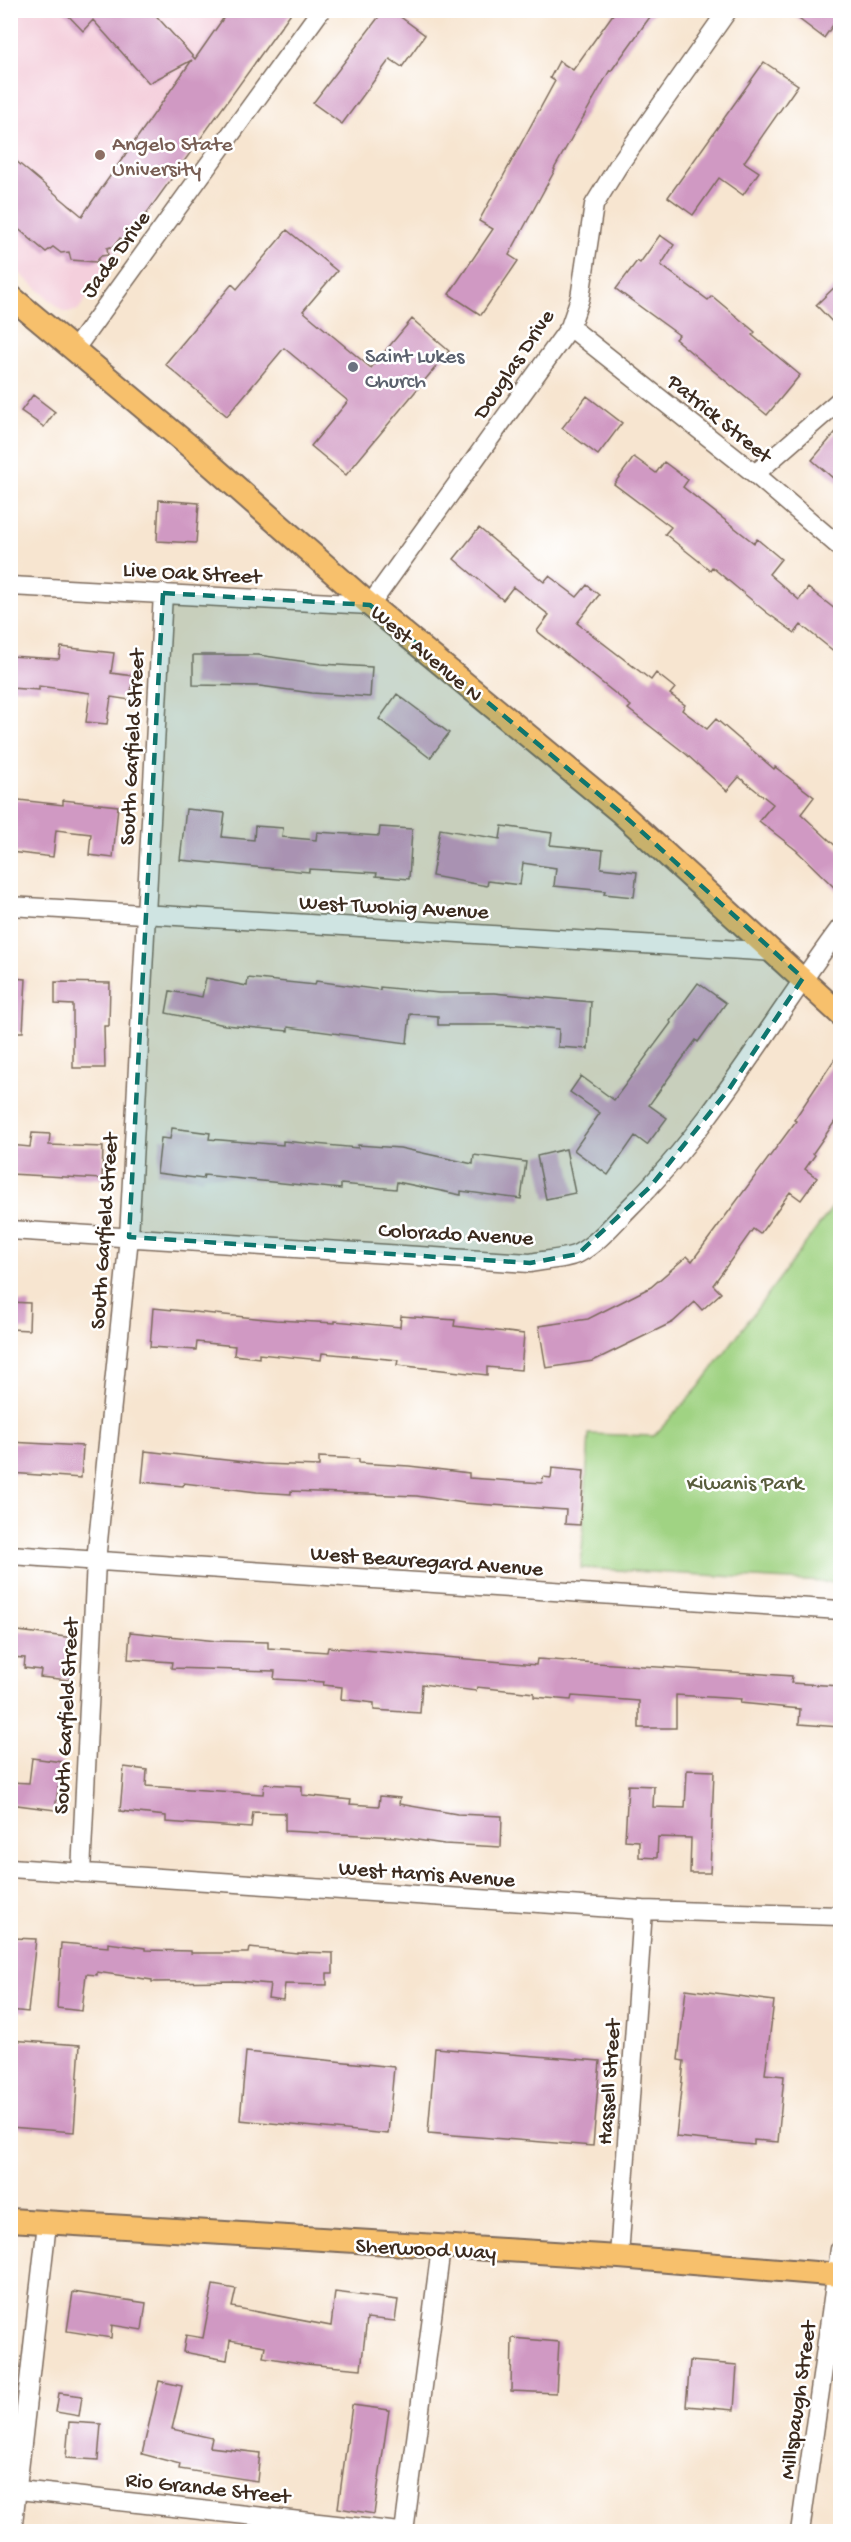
<svg xmlns="http://www.w3.org/2000/svg" width="851" height="2542" font-family="'Gochi Hand',sans-serif">
	<style>
		.built { fill: #f4cfdc }
		.green { fill: #a0d383; stroke: #6e7e50; stroke-width: 1.5 }
		.building { fill: #d099c3 }
		.lines { fill: none; stroke-linecap: round; stroke-linejoin: round }
		.minor-casing { stroke: #7d6b5c; stroke-width: 21 }
		.major-casing { stroke: #7d6b5c; stroke-width: 26 }
		.minor { stroke: #fff; stroke-width: 18 }
		.major { stroke: #f7c06c; stroke-width: 22 }
		.marked { fill: #0f766e; fill-opacity: 0.2; stroke: #0f766e; stroke-width: 4.5; stroke-dasharray: 12 8; stroke-linejoin: round }
		.education-dot { fill: #8d6e63; stroke: #fff; stroke-width: 2 }
		.worship-dot { fill: #6b7280; stroke: #fff; stroke-width: 2 }
		.labels { text-anchor: middle; stroke-width: 5; stroke-linejoin: round; paint-order: stroke }
		.education-label { font-size: 22px; fill: #785e54; stroke: #fff; text-anchor: start }
		.street-label { font-size: 22px; fill: #3b2a1e; stroke: #fff }
		.worship-label { font-size: 22px; fill: #5b616d; stroke: #fff; text-anchor: start }
		.park-label { font-size: 22px; fill: #595d3c; stroke: #fff }
	</style>
	<rect width="100%" height="100%" fill="#fff"/>
	<filter id="ink" filterUnits="userSpaceOnUse"><feTurbulence type="fractalNoise" baseFrequency=".0167" numOctaves="2"/><feDisplacementMap in="SourceGraphic" scale="12" xChannelSelector="R" yChannelSelector="G"/><feConvolveMatrix kernelMatrix="1 2 1 2 8 2 1 2 1" color-interpolation-filters="sRGB"/></filter>
	<filter id="wash" filterUnits="userSpaceOnUse"><feTurbulence type="fractalNoise" baseFrequency=".008" numOctaves="4" result="noise"/><feDisplacementMap in="SourceGraphic" scale="24" xChannelSelector="R" yChannelSelector="G"/><feGaussianBlur stdDeviation="1.35" result="paint"/><feColorMatrix in="noise" values="0 0 0 0 0 0 0 0 0 0 0 0 0 0 0 0 0 1.4 0 .05"/><feComposite in="paint" operator="in"/></filter>
	<g filter="url(#wash)">
		<rect width="100%" height="100%" fill="#f7e5d0"/>
		<!-- built -->
		<path class="built" d="M11 11H293L78 310 71 312H64L11 266Z"/>
		<!-- green -->
		<path class="green" d="M840 1197V1583L581 1568 589 1434 654 1436 699 1387Z"/>
		<g id="blocks">
			<!-- building -->
			<path class="building" d="M63 10H151L195 59 229 10H293L126 242 120 238 114 246 107 248 108 255 101 256 96 262 71 260 69 252 61 253 53 247 46 252 10 222V156L82 216 192 60 149 83 93 20 83 31Z
				M384 10H391L425 35 402 67 390 59 342 124 313 103Z
				M616 10H655L611 71 610 70 554 169 555 170 509 255 518 261 481 315 449 294 493 229 479 221 555 81 550 78 559 61 573 70Z
				M787 10H840V15L824 38Z
				M764 62 798 85 744 162 759 172 743 195 719 178 693 215 668 197Z
				M287 230 337 271 303 311 371 368 412 319 449 351 346 475 311 446 348 401 284 348 227 416 165 364 232 284 237 289Z
				M660 235 674 245 661 265 708 300 712 296 755 332 752 335 800 375 767 415 675 339 679 335 616 289 637 261 640 263Z
				M840 282V330L816 305Z
				M33 395 55 412 44 427 21 411Z
				M587 396 622 423 598 455 562 428Z
				M840 427V484L812 460Z
				M634 457 656 473 664 462 688 480 683 487 754 543 757 539 781 559 769 574 799 600 808 588 840 613V656L801 625 795 633 766 612 712 567 710 570 665 534 671 527 614 484Z
				M159 500 199 503 196 543 157 541Z
				M479 528 544 582 549 576 577 597 587 585 599 595 577 623 651 680 656 673 675 688 670 694 685 705 682 710 707 729 716 719 774 769 775 767 814 797 801 814 840 850V893L796 850 759 821 773 804 739 777 727 791 686 754 628 709 631 706 537 631 549 615 513 587 503 600 454 559Z
				M61 647 114 653 111 673 133 676 130 700 111 697 107 724 86 722 90 693 39 686V690L10 688V656L59 659Z
				M193 655H258L321 664 372 667 370 697 312 693 260 686 193 685Z
				M397 694 449 733 430 758 379 719Z
				M10 799 63 805V800L118 806 113 858 89 855 91 834 56 830 53 857 10 852Z
				M186 809 225 813 222 837 254 840 255 826 283 828 282 837 316 840 317 832 379 836 380 827 412 829 409 879 376 876 377 873 309 869V872L180 860Z
				M502 826 552 833 550 845 603 850 601 868 637 872 634 897 604 894 605 891 554 886 556 868 523 863 520 885 488 881 487 886 432 876 440 829 500 839Z
				M10 978 26 979 23 1032H10Z
				M206 978 247 986 248 978 315 985 316 981 380 990V987L439 993H494L591 1002 588 1049 558 1047 559 1029 505 1025H438V1016L410 1014 407 1043 288 1027V1031L225 1025 166 1013 170 991 202 997Z
				M55 982 110 983 109 1026H104L105 1068H73V1005L55 1004Z
				M698 983 726 1003 698 1042 696 1040 649 1105 667 1118 647 1145 635 1136 608 1175 574 1150 600 1113 570 1092 581 1076 614 1100 671 1023 670 1021Z
				M840 1051V1114L813 1153 815 1155 805 1169 817 1178 801 1200 790 1192 760 1234 753 1229 713 1285 721 1293 702 1310 695 1302 673 1322 593 1361 546 1368 539 1326 588 1319 651 1287 687 1256 692 1261 796 1121 794 1120Z
				M172 1128 210 1133 209 1139 283 1145V1141L358 1148V1145L400 1148 473 1164 474 1155 526 1162 521 1199 461 1191V1195L397 1182 396 1189 341 1184V1189L204 1175 203 1179 157 1173 161 1138 170 1139Z
				M32 1133 50 1134 49 1145 103 1147 102 1179 10 1174V1145L30 1147Z
				M566 1149 575 1193 546 1199 537 1156Z
				M10 1302 30 1303 29 1330 10 1329Z
				M153 1308 276 1320 335 1323V1321L400 1327 401 1316 455 1320 454 1326 524 1334 521 1370 487 1367V1375L397 1365 398 1360 322 1353 321 1360 259 1354V1358L234 1355 235 1346 197 1342 196 1350 150 1347Z
				M10 1442 83 1446 81 1478 10 1473Z
				M145 1451 262 1464 319 1466V1457L359 1459V1463L409 1466 469 1473V1478L542 1483 543 1477 551 1478 552 1468 584 1471 580 1525 565 1524 566 1510 464 1503 417 1496 291 1491V1494L257 1492 184 1483 183 1486 142 1482Z
				M10 1630 74 1638 69 1680 40 1677 41 1670 24 1668 25 1658 10 1657Z
				M130 1632 217 1641 268 1642V1648L327 1652 328 1647 536 1665 537 1659 792 1676 791 1683 840 1686V1727L799 1724 800 1709 740 1703 741 1699 676 1695V1728H639V1701L572 1696 571 1700 534 1697V1693L477 1687 476 1691 422 1684 420 1713 374 1710V1703L341 1699 342 1687 323 1685 324 1682 274 1679 275 1671 171 1668 172 1662 128 1659Z
				M32 1758 62 1762 55 1810 10 1804V1782L29 1783Z
				M124 1767 147 1770 146 1786 263 1794 264 1784 302 1786V1795L351 1800 350 1804 379 1806 380 1796 400 1798 399 1804 457 1814 502 1816 501 1847 444 1844 397 1837 285 1831V1813L253 1812 251 1828 166 1822V1816L120 1811Z
				M687 1770 714 1771 710 1873H690L691 1838 658 1837 657 1858 639 1857V1841L625 1840 628 1785 654 1786 653 1807 685 1808Z
				M13 1938 36 1939 28 2012 10 2010Z
				M61 1943 108 1947V1943L145 1948V1950L191 1951V1953H249L250 1948 297 1953V1952L333 1953V1973H327V1985L285 1984 283 2000 268 1998 270 1984 237 1981 152 1982V1980L97 1972V1975L86 1974 82 2011 57 2008Z
				M686 1989 774 2001 765 2074 784 2076 778 2142 754 2140V2145L676 2137 684 2061 678 2060Z
				M10 2040 80 2045 74 2132 10 2127Z
				M435 2048 600 2061 593 2146 428 2133Z
				M246 2052 394 2067 388 2134 240 2120Z
				M213 2285 236 2289 232 2307 331 2326 335 2292 398 2300 395 2321 367 2318 361 2369 306 2364 263 2357 265 2346 230 2340 227 2360 183 2352 186 2335 203 2338Z
				M73 2292 146 2303 142 2330 112 2325 111 2338 67 2331Z
				M512 2338 559 2342 556 2393 511 2391Z
				M690 2361 737 2365 734 2410 686 2406Z
				M159 2381 182 2386 172 2429 212 2438 210 2447 260 2453 257 2481 179 2469 180 2464 142 2454Z
				M59 2393 82 2396 79 2416 56 2412Z
				M352 2405 389 2410 374 2514 338 2508Z
				M69 2422 101 2424 98 2460 66 2458Z"/>
		</g>
	</g>
	<g filter="url(#ink)">
		<use href="#blocks" fill-opacity="0" stroke="#7d6b5c" stroke-width="1.5"/>
		<g class="lines">
			<!-- minor casing -->
			<g class="minor-casing">
				<path id="minor" d="M570 327 755 474 840 547
					M74 350 321 10
					M755 474 840 400
					M10 586 370 605 570 327 580 298 594 205 618 166 728 10
					M10 906 775 952
					M10 1230 530 1263C543 1260 569 1259 579 1253 598 1243 615 1222 630 1207 713 1125 771 1021 840 928
					M10 1555 840 1610
					M10 1868 643 1910 840 1916
					M81 1873 96 1561 129 1237 163 593
					M619 2257 643 1910
					M10 2489 400 2532
					M12 2532 47 2223
					M404 2532 441 2248
					M800 2532 840 2249"/>
			</g>
			<!-- major casing -->
			<g class="major-casing">
				<path id="major" d="M10 296 193 449 370 605 619 811 840 1014
					M10 2220 619 2257 840 2275"/>
			</g>
			<!-- minor -->
			<use href="#minor" class="minor"/>
			<!-- major -->
			<use href="#major" class="major"/>
		</g>
	</g>
	<!-- marked area -->
	<path class="marked" d="M163 593 370 605 619 811 803 978 729 1089 650 1187 578 1254 530 1263 129 1237Z"/>
	<!-- markers -->
	<circle class="education-dot" cx="100" cy="155" r="6"/>
	<circle class="worship-dot" cx="353" cy="367" r="6"/>
	<g class="labels">
		<!-- education labels -->
		<g class="education-label">
			<text x="112" y="150">Angelo State<tspan x="112" dy="25">University</tspan></text>
		</g>
		<!-- street labels -->
		<g class="street-label">
			<text transform="translate(114 253) rotate(-54)" y="8">Jade Drive</text>
			<text transform="translate(512 363) rotate(-56)" y="8">Douglas Drive</text>
			<text transform="translate(721 417) rotate(39)" y="8">Patrick Street</text>
			<text transform="translate(192 571) rotate(3)" y="8">Live Oak Street</text>
			<text transform="translate(428 652) rotate(40)" y="8">West Avenue N</text>
			<text transform="translate(130 747) rotate(-87)" y="8">South Garfield Street</text>
			<text transform="translate(394 905) rotate(3)" y="8">West Twohig Avenue</text>
			<text transform="translate(102 1231) rotate(-86)" y="8">South Garfield Street</text>
			<text transform="translate(456 1232) rotate(3)" y="8">Colorado Avenue</text>
			<text transform="translate(427 1559) rotate(4)" y="8">West Beauregard Avenue</text>
			<text transform="translate(64 1716) rotate(-87)" y="8">South Garfield Street</text>
			<text transform="translate(427 1872) rotate(4)" y="8">West Harris Avenue</text>
			<text transform="translate(607 2082) rotate(-86)" y="8">Hassell Street</text>
			<text transform="translate(426 2247) rotate(3)" y="8">Sherwood Way</text>
			<text transform="translate(796 2400) rotate(-82)" y="8">Millspaugh Street</text>
			<text transform="translate(208 2486) rotate(6)" y="8">Rio Grande Street</text>
		</g>
		<!-- worship labels -->
		<g class="worship-label">
			<text x="365" y="362">Saint Lukes<tspan x="365" dy="25">Church</tspan></text>
		</g>
		<!-- park labels -->
		<g class="park-label">
			<text x="745" y="1489">Kiwanis Park</text>
		</g>
	</g>
	<!-- margin -->
	<rect width="851" height="2542" fill="none" stroke="#fff" stroke-width="36"/>
</svg>
